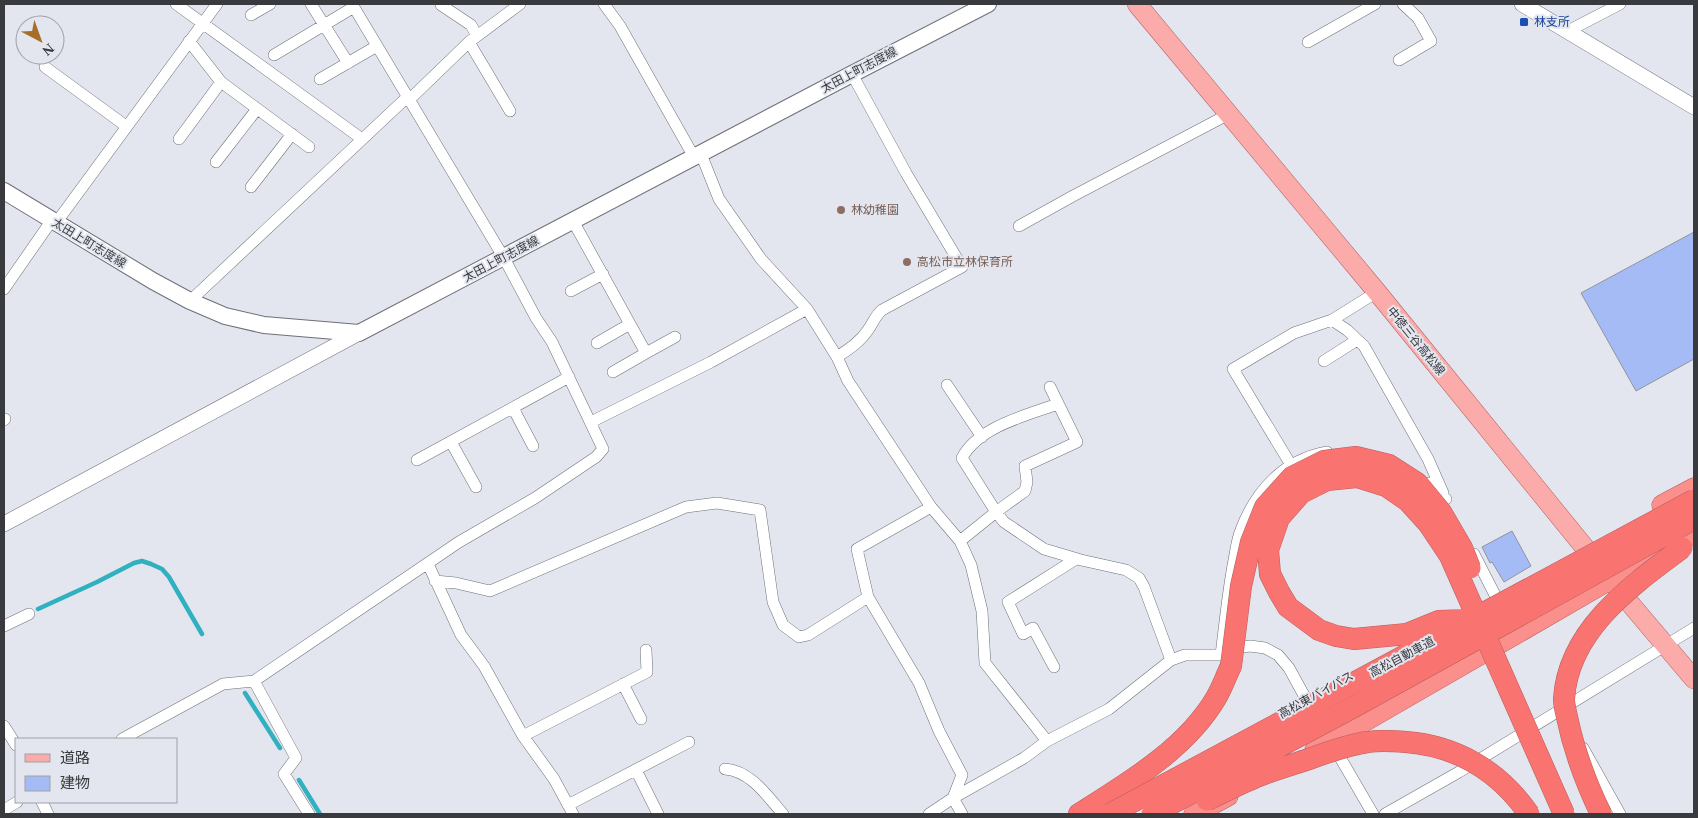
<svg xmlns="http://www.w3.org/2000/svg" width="1698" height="818" font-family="'Times New Roman','Noto Sans JP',serif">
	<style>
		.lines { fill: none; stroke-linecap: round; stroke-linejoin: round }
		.stream { stroke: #31b0c0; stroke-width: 4.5 }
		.building { fill: #a5bbf5; stroke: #91949c }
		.minor-casing { stroke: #6d7077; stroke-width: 12 }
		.tertiary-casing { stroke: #6d7077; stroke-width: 16 }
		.secondary-casing { stroke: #6d7077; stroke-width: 18 }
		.primary-casing { stroke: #b65f5e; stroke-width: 20 }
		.trunk-casing { stroke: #b65f5e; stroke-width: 21 }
		.motorway-casing { stroke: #b65f5e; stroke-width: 22 }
		.minor { stroke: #fff; stroke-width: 11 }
		.tertiary { stroke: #fff; stroke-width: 15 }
		.secondary { stroke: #fff; stroke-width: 16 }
		.primary { stroke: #fbaba9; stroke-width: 19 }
		.trunk { stroke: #fa8f8c; stroke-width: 20 }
		.motorway { stroke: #f97370; stroke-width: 21 }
		.motorway-bridge-casing { stroke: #b65f5e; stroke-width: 22; stroke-linecap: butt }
		.motorway-bridge { stroke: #f97370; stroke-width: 21 }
		.transit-dot { fill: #1a4fb4; stroke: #e3e6ef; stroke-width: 2 }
		.education-dot { fill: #8d6e63; stroke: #e3e6ef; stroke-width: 2 }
		.labels { text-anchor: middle; stroke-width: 4; stroke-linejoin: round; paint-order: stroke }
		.transit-label { font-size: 12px; fill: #164399; stroke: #e3e6ef; text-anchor: start }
		.street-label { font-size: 12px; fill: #393a3d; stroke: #e3e6ef }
		.education-label { font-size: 12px; fill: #785e54; stroke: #e3e6ef; text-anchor: start }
	</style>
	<rect width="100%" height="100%" fill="#e3e6ef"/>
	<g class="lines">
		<!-- stream -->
		<path class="stream" d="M38 609 97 582 134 563 142 561 151 564 162 569 169 577 202 634
			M245 693 280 748
			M299 780 320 814"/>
	</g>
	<!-- building -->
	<path class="building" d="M1694 232V359L1636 391 1581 293Z
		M1512 531 1531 566 1504 582 1492 562 1490 563 1482 547Z"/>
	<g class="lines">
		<!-- minor casing -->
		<g class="minor-casing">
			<path id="minor" d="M176 4 362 139
				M311 4 348 63
				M442 4 441 5 471 25 477 36
				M604 4 620 26 694 157
				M251 15 270 4
				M1568 31 1620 4
				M189 41 221 82 309 147
				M469 42 510 111
				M1308 42 1375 4
				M274 55 354 7
				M1399 60 1431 41 1418 18 1403 4
				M45 67 126 126
				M320 79 377 46
				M179 139 221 82
				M701 154 719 199 761 259 807 309 837 357 848 381 931 507 960 541 996 512 1004 522 1044 549 1081 560 1126 570 1139 578 1144 587 1171 660 1185 655H1221L1236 648 1250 646 1265 648 1278 655 1289 668 1312 710
				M216 162 257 109
				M251 187 292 134
				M573 221 646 353 613 372
				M56 223 217 4
				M1019 226 1073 196 1229 114
				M4 289 52 220
				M571 291 603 274
				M190 301 403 101 409 100 469 42 520 4
				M1332 320 1347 330 1364 346 1428 459 1443 493
				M597 343 630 324
				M646 353 675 337
				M837 357C849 349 860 342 868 330 873 323 875 316 882 310L962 267 906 173 852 74
				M1324 361 1357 340
				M947 385 982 437
				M1050 387 1077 442 1025 466 1027 482 1025 491 996 512 962 458C978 427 1027 415 1058 404
				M513 408 533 446
				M4 420 5 419
				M591 422 711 362 807 309
				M451 442 476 487
				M417 460 569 377
				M1291 465 1233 369 1294 333 1332 320 1377 292
				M1429 483 1446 499
				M960 541 971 565 982 611 985 663 1047 741
				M1474 554 1496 597
				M428 564 461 635 484 666 523 736 554 779 573 814
				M435 581 456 583 490 591 686 507 717 503 760 510 773 602 783 625 799 637 808 635 868 597 857 549 931 507
				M868 597 919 683 939 731 962 775 953 798
				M4 626 29 614
				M1221 655C1225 623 1228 591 1234 560 1236 550 1237 539 1241 530 1256 490 1284 460 1327 452
				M1054 667 1033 628 1023 634 1008 602 1076 559
				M254 681 296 758 284 774 309 814
				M623 684 641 719
				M4 726 16 745
				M523 736 647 672 646 650
				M122 739 223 684 254 681 459 542 535 498 596 457 603 449 552 342 536 318 504 258 352 4
				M1334 747 1373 814
				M1583 748 1620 814
				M725 769C751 771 767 796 783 814
				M636 770 658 814
				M953 798 1024 758 1047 741 1109 709 1171 660
				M42 802 48 814
				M568 805 689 742
				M4 810 17 802
				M929 814 953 798 962 814
				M1385 814 1459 772 1694 628"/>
		</g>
		<!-- tertiary casing -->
		<g class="tertiary-casing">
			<path id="tertiary" d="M1522 4 1694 107
				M4 524 359 333"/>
		</g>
		<!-- secondary casing -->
		<g class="secondary-casing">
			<path id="secondary" d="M4 191 153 281 190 301 225 316 264 325 359 333 852 74 988 4"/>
		</g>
		<!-- primary casing -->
		<g class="primary-casing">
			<path id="primary" d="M1137 4 1377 292 1633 607 1694 679"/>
		</g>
		<!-- trunk casing -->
		<g class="trunk-casing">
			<path id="trunk" d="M1662 505 1694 488
				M1315 750 1611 579 1694 533
				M1194 814 1228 796"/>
		</g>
		<!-- motorway casing -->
		<g class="motorway-casing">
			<path id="motorway" d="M1079 814C1128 783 1186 749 1216 698 1222 688 1226 676 1231 666"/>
		</g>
		<!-- minor -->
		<use href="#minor" class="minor"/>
		<!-- tertiary -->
		<use href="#tertiary" class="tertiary"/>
		<!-- secondary -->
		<use href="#secondary" class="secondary"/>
		<!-- primary -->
		<use href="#primary" class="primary"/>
		<!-- trunk -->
		<use href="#trunk" class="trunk"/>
		<!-- motorway -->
		<use href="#motorway" class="motorway"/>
		<!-- motorway-bridge casing -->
		<g class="motorway-bridge-casing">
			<path id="motorway-bridge" d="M1470 620 1439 621 1407 634 1354 639 1336 636 1319 630 1288 607 1279 592 1270 574 1268 550 1279 518 1301 493 1327 480 1357 477 1386 486 1408 501 1428 523 1450 556 1564 814
				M1231 666 1241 586 1251 542 1265 507 1292 477 1324 461 1356 457 1389 465 1417 483 1441 512 1462 548 1470 568
				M1207 800C1222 793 1237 785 1252 779 1269 771 1288 766 1306 760 1326 753 1346 745 1368 742 1380 740 1393 741 1406 742 1457 746 1499 771 1529 814
				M1110 814 1694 500
				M1152 814 1352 708 1694 519
				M1601 814C1586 783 1574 751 1567 717 1566 712 1564 705 1564 699 1568 630 1632 585 1682 548"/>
		</g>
		<!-- motorway-bridge -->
		<use href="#motorway-bridge" class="motorway-bridge"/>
	</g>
	<!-- markers -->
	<rect class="transit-dot" x="1519" y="17" width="10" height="10" rx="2.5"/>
	<g class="education-dot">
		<circle cx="841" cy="210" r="5"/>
		<circle cx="907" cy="262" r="5"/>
	</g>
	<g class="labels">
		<!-- transit labels -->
		<g class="transit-label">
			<text x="1534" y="26">林支所</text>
		</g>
		<!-- street labels -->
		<g class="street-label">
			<text transform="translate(859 70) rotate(-28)" y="4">太田上町志度線</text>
			<text transform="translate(89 243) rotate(31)" y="4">太田上町志度線</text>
			<text transform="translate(501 259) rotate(-28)" y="4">太田上町志度線</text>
			<text transform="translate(1416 341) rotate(51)" y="4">中徳三谷高松線</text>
			<text transform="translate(1402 657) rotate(-28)" y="4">高松自動車道</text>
			<text transform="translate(1316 695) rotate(-29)" y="4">高松東バイパス</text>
		</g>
		<!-- education labels -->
		<g class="education-label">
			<text x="851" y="214">林幼稚園</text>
			<text x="917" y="266">高松市立林保育所</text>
		</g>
	</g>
	<!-- border -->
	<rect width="1698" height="818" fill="none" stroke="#393a3d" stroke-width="10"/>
	<!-- legend -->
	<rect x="15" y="738" width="162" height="65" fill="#e3e6ef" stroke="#9fa1a8"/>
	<rect x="25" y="754" width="25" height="8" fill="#fbaba9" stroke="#9fa1a8"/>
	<text x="60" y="763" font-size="15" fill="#393a3d">道路</text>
	<rect x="25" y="776" width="25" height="15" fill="#a5bbf5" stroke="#9fa1a8"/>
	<text x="60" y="788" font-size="15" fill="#393a3d">建物</text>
	<!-- north arrow -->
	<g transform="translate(40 40) rotate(139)"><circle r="24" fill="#e3e6ef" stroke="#9fa1a8"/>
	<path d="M0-4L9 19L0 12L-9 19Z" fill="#a56f2a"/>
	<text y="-8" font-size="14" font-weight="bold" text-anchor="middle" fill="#393a3d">N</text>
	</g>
</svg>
